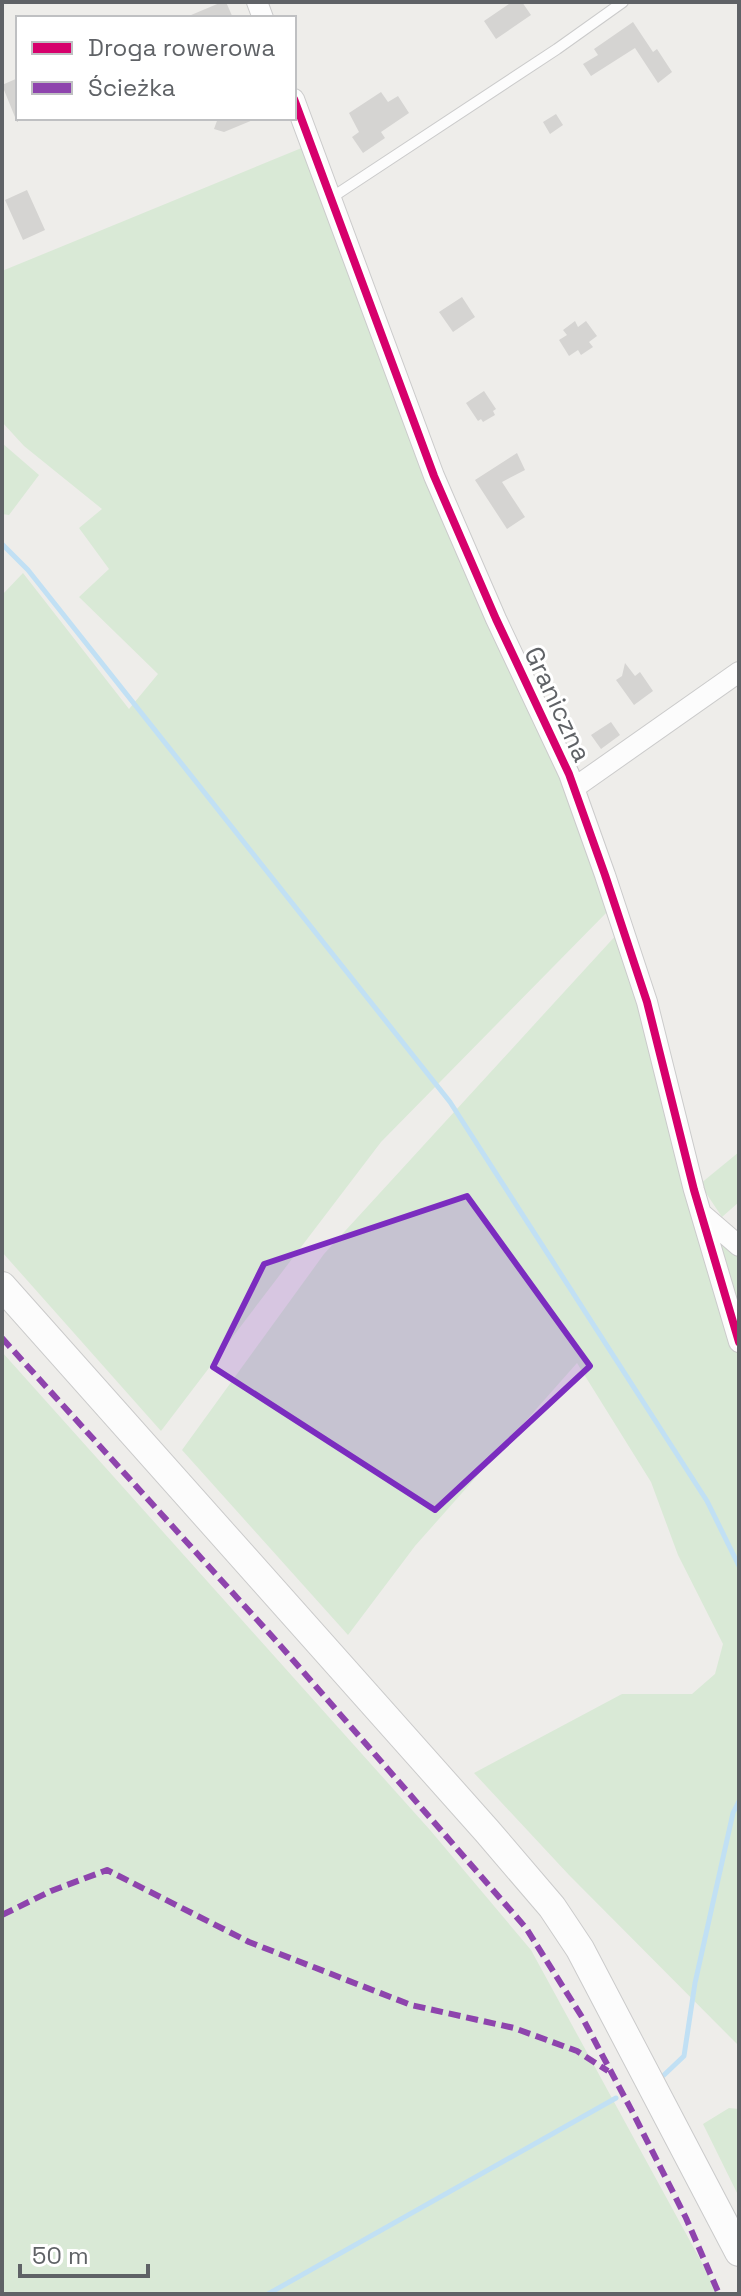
<svg xmlns="http://www.w3.org/2000/svg" width="741" height="2296" font-family="'Space Grotesk',sans-serif">
	<style>
		.green { fill: #d9e9d6 }
		.lines { fill: none; stroke-linecap: round; stroke-linejoin: round }
		.stream { stroke: #c1e0f4; stroke-width: 5 }
		.building { fill: #d5d4d2 }
		.lane-casing { stroke: #cbcbcb; stroke-width: 12 }
		.street-casing { stroke: #cbcbcb; stroke-width: 22 }
		.secondary-casing { stroke: #cbcbcb; stroke-width: 30 }
		.lane { stroke: #fcfcfc; stroke-width: 10 }
		.street { stroke: #fcfcfc; stroke-width: 20 }
		.secondary { stroke: #fcfcfc; stroke-width: 28 }
		.quiet { stroke: #8e44ad; stroke-width: 6; stroke-dasharray: 12 6; stroke-linecap: butt }
		.cycleway-casing { stroke: #fff; stroke-width: 13 }
		.cycleway { stroke: #d6006c; stroke-width: 8 }
		.marked { fill: #7b2cbf; fill-opacity: 0.2; stroke: #7b2cbf; stroke-width: 6; stroke-linejoin: round }
		.labels { text-anchor: middle; stroke-width: 6; stroke-linejoin: round; paint-order: stroke }
		.street-label { font-size: 26px; fill: #5f6266; stroke: #fff }
	</style>
	<rect width="100%" height="100%" fill="#eeedea"/>
	<!-- green -->
	<path class="green" d="M304 147 566 787 610 909 381 1142 161 1431 2 1252V595L23 573 129 709 158 674 79 597 109 569 79 528 102 509 24 446 2 422V271Z
		M2 443 39 475 9 515 2 514Z
		M619 932 739 1356V2046L569 1875 474 1773 622 1694H692L715 1674 723 1644 678 1555 651 1482 577 1363 415 1546 348 1635 182 1450 324 1254Z
		M739 1152V1202L722 1217 700 1184Z
		M722 1235 739 1256V1323L715 1238Z
		M2 1352 430 1830 531 1950 719 2294H2Z
		M729 2108 739 2109V2197L703 2124Z"/>
	<g class="lines">
		<!-- stream -->
		<path class="stream" d="M2 544 28 570 450 1102 707 1501 739 1566
			M664 2075 684 2056 695 1983 733 1813 739 1801
			M268 2294 616 2098"/>
	</g>
	<!-- building -->
	<path class="building" d="M222 2H226L233 18H184Z
		M512 2H522L531 15 496 39 484 21Z
		M633 22 653 52 657 49 672 72 658 83 635 48 591 76 583 64 598 55 594 49Z
		M18 78V122H17L2 85Z
		M381 92 388 102 398 96 409 113 381 132 385 138 363 153 352 137 359 132 349 113Z
		M556 114 563 125 550 134 543 122Z
		M218 118H258L224 132 214 129Z
		M27 190 45 230 23 240 5 200Z
		M462 297 475 317 453 332 439 312Z
		M575 321 578 327 586 321 597 336 589 342 593 347 581 355 578 350 569 356 559 340 567 335 563 330Z
		M484 391 496 409 493 411 495 415 483 422 481 419 478 421 466 403Z
		M517 453 525 470 502 482 525 517 507 529 475 480Z
		M625 663 635 676 640 672 653 691 634 705 616 680 622 676Z
		M611 722 620 735 601 749 591 735Z"/>
	<g class="lines">
		<!-- lane casing -->
		<g class="lane-casing">
			<path id="lane" d="M331 198 557 49 623 2"/>
		</g>
		<!-- street casing -->
		<g class="street-casing">
			<path id="street" d="M257 2 263 18
				M294 99 434 476 496 619 569 774 605 875 647 1002 694 1190 739 1342
				M574 788 739 672
				M702 1214 739 1246"/>
		</g>
		<!-- secondary casing -->
		<g class="secondary-casing">
			<path id="secondary" d="M2 1286 487 1831 552 1907 580 1949 739 2252"/>
		</g>
		<!-- lane -->
		<use href="#lane" class="lane"/>
		<!-- street -->
		<use href="#street" class="street"/>
		<!-- secondary -->
		<use href="#secondary" class="secondary"/>
		<!-- quiet -->
		<path class="quiet" d="M2 1338 279 1644 526 1928 582 2017 633 2113 686 2218 719 2294
			M2 1915 51 1891 107 1870 249 1942 411 2005 514 2028 577 2051 608 2071"/>
		<!-- cycleway casing -->
		<g class="cycleway-casing">
			<path id="cycleway" d="M294 99 434 476 496 619 569 774 605 875 647 1002 694 1190 739 1342"/>
		</g>
		<!-- cycleway -->
		<use href="#cycleway" class="cycleway"/>
	</g>
	<!-- marked area -->
	<path class="marked" d="M467 1196 590 1366 435 1510 213 1367 264 1264Z"/>
	<g class="labels">
		<!-- street labels -->
		<g class="street-label">
			<text transform="translate(558 704) rotate(65)" y="9">Graniczna</text>
		</g>
	</g>
	<!-- border -->
	<rect width="741" height="2296" fill="none" stroke="#5f6266" stroke-width="8"/>
	<!-- legend -->
	<rect x="16" y="16" width="280" height="104" fill="#ffffff" stroke="#bfc0c2" stroke-width="2"/>
	<rect x="32" y="42" width="40" height="12" fill="#d6006c" stroke="#bfc0c2" stroke-width="2"/>
	<text x="88" y="56" font-size="24" fill="#5f6266">Droga rowerowa</text>
	<rect x="32" y="82" width="40" height="12" fill="#8e44ad" stroke="#bfc0c2" stroke-width="2"/>
	<text x="88" y="96" font-size="24" fill="#5f6266">Ścieżka</text>
	<!-- scale -->
	<path d="M20 2264v12h128v-12" fill="none" stroke="#5f6266" stroke-width="4"/>
	<text x="32" y="2264" font-size="24" fill="#5f6266" stroke="#ffffff" stroke-width="6" paint-order="stroke">50 m</text>
</svg>
